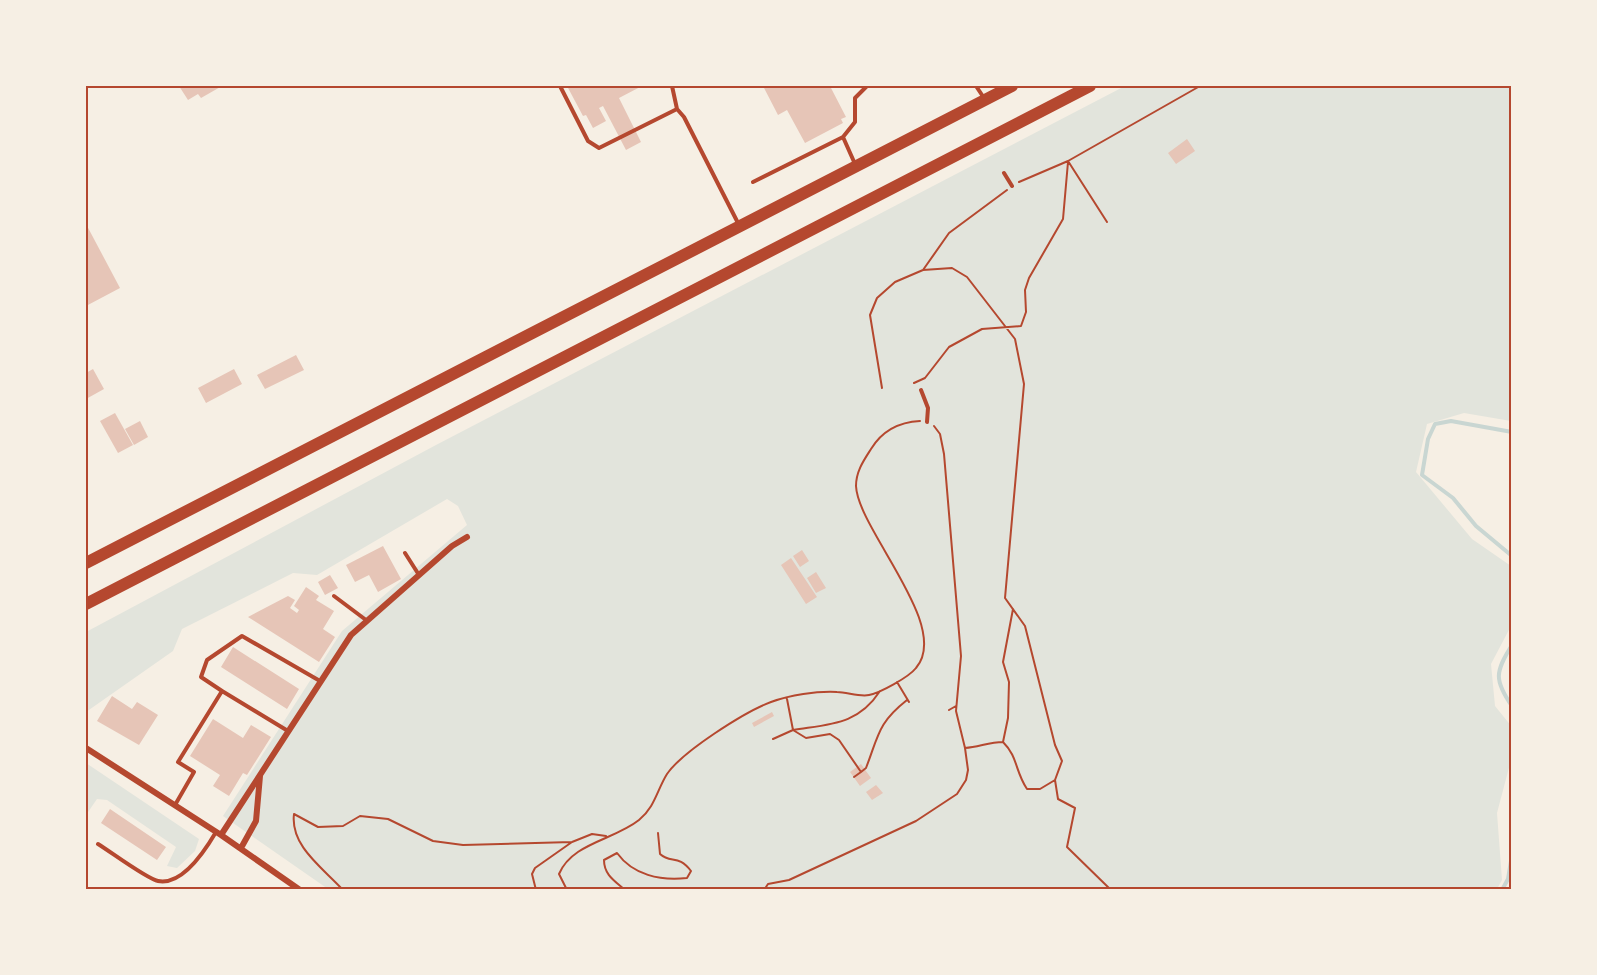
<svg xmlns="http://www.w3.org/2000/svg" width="1597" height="975" font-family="Cabin,sans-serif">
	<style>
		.green { fill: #e2e4dc }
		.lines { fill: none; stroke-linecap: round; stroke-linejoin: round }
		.stream { stroke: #c9d6d2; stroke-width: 4 }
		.building { fill: #e6c5b7 }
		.path { stroke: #b5482f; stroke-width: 2 }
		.service { stroke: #b5482f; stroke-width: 4 }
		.minor { stroke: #b5482f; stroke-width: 6 }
		.trunk { stroke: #b5482f; stroke-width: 12 }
		.neatline { fill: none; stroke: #b5482f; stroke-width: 2 }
	</style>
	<rect width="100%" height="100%" fill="#f6efe4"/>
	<!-- green -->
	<path class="green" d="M1125 86H1511V421L1464 413 1427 424 1416 472 1472 539 1511 566V626L1491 664 1495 706 1512 727 1511 760 1497 813 1502 880 1497 889H328L223 816 342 631 467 525 458 506 447 499 317 575 293 573 182 629 173 651 86 712V632L436 445Z
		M86 763 199 839 195 851 177 868 167 866 176 847 107 800 97 799 86 815Z"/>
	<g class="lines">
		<!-- stream -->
		<path class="stream" d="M1512 432 1451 421 1435 424 1428 439 1422 475 1453 498 1476 526 1512 556
			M1512 645C1495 672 1494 680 1512 706
			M1502 890 1508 879 1512 855"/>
	</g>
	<!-- building -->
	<path class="building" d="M179 86H222L201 98 198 94 188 100Z
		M567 86H642L619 98 641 142 626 150 603 106 599 108 606 121 593 128 586 115 583 116Z
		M763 86H835L831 88 846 117 841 119 843 123 805 143 787 110 778 115Z
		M1187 139 1195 151 1176 164 1168 153Z
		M86 224 120 288 86 306Z
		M296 355 304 370 265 389 257 375Z
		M93 369 104 389 86 399V373Z
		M234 369 242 384 206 403 198 388Z
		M115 413 133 445 118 453 100 421Z
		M140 421 148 437 134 445 125 429Z
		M383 546 401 579 378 592 369 575 355 582 346 565Z
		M802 550 809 561 800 567 793 556Z
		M791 558 817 597 806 604 781 565Z
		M816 572 826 588 816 593 807 578Z
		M330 575 338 588 325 595 318 582Z
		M306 587 319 596 316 600 334 611 323 629 335 637 319 662 248 617 288 596 295 600 290 608 297 613 299 610 294 606Z
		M233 647 299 689 287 709 221 667Z
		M112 696 132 709 137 702 158 715 139 745 97 721Z
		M772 712 774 716 754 727 752 723Z
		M213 719 243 738 251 725 271 737 247 775 243 773 229 796 213 786 220 775 190 756Z
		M861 764 871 778 860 786 850 772Z
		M876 785 883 793 872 800 866 792Z
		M110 809 166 847 157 860 101 823Z"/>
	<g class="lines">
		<!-- path -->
		<path class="path" d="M1068 161 1107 222
			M1019 182 1068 161 1200 86
			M923 270 949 233 1007 190
			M914 383 925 378 949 347 982 329 1021 326 1026 312 1025 290 1029 278 1063 219 1068 162
			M882 388 870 315 877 298 895 282 923 270 952 268 967 277 1015 339 1024 384 1005 598 1025 626 1055 745 1062 761 1055 780 1040 789H1027C1015 771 1018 757 1003 742 989 742 979 747 965 748
			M897 682 909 702
			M787 699 793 730C830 724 858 725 880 691
			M949 710 956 706
			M773 739 793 730 806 738 830 734 839 740 861 772 854 777
			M1003 742 1008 718 1009 682 1003 662 1013 609
			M861 772 866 768C879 734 878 723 907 700
			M1055 780 1058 799 1075 808 1067 847 1111 890
			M343 890C323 868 290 846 294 814L318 827 343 826 360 816 388 819 433 841 463 845 572 842 592 834 606 836
			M536 890 532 874 535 868 572 842
			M567 890 559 874C572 843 614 840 639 820 655 807 657 790 667 774 682 752 744 712 771 702 790 695 816 691 837 692 847 692 859 697 869 695 880 693 909 677 916 668 952 626 858 530 856 486 856 471 864 460 871 449 882 431 900 422 920 421
			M625 890C615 881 604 875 604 860L617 853C633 875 660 881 687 878L691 871C678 854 671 864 660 854L658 833
			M764 890 768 884 789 880 916 821 957 794 966 780 968 770 965 748 956 711 961 656 944 454 940 434 934 426"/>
		<!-- service -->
		<path class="service" d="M560 86 588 141 599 148 677 109
			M672 86 677 109 684 117 739 225
			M976 86 984 98
			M855 164 843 137 855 122V98L867 86
			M1004 173 1012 186
			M753 182 843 137
			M921 390 928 408 927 422
			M405 553 419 575
			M334 596 366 620
			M222 691 201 677 207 660 242 636 320 681
			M175 805 194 772 178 762 222 691 288 731
			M98 844C111 852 147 879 158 881 183 886 206 849 216 832"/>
		<!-- minor -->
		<path class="minor" d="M86 748 221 835 300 890
			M221 835 351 635 452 546 467 537
			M241 848 256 821 260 776"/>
		<!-- trunk -->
		<path class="trunk" d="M86 563 1012 86
			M86 604 1090 86"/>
	</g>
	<!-- border -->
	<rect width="1597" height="975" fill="none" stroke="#f6efe4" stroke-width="174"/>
	<rect x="87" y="87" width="1423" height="801" class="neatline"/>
</svg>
